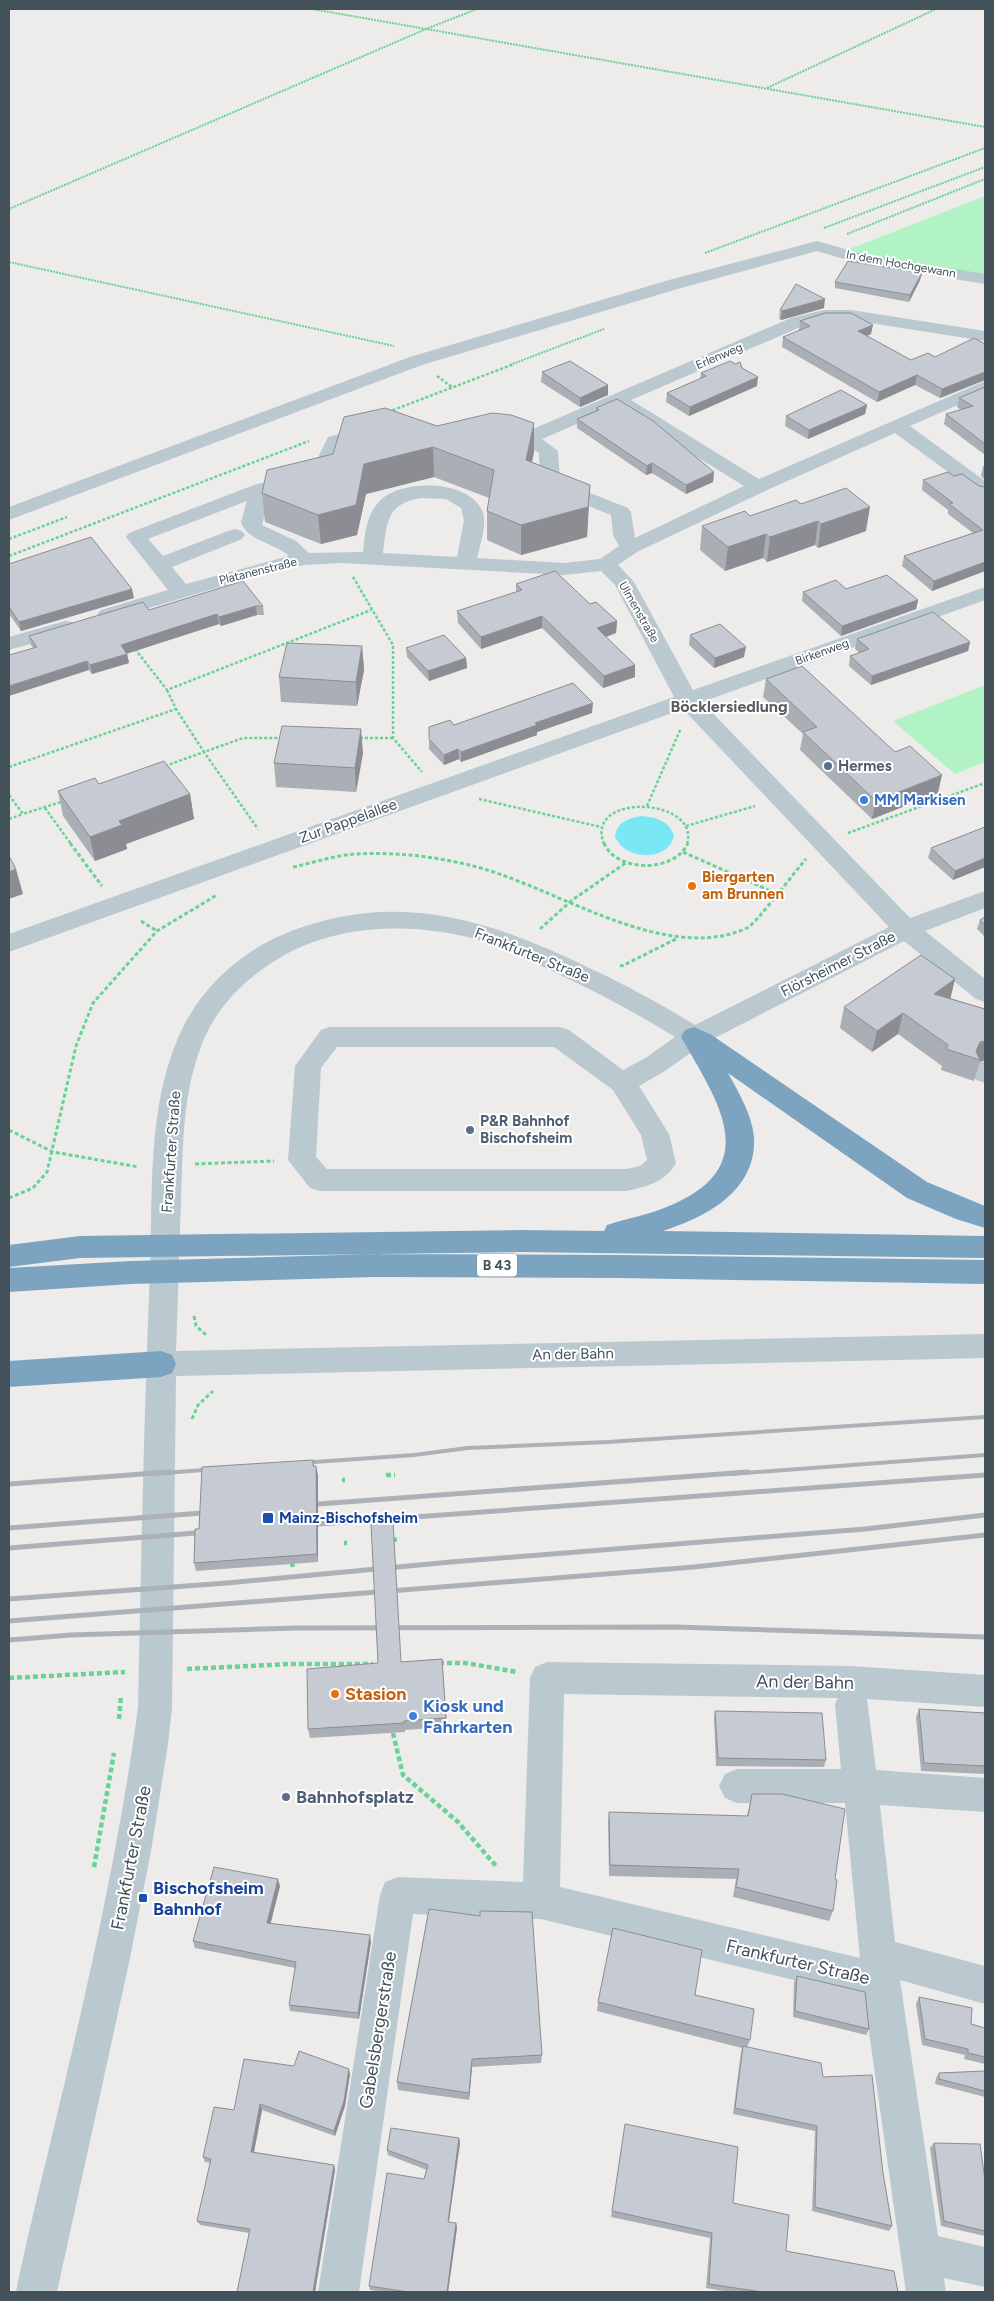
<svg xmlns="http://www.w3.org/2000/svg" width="994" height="2301" font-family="Figtree,sans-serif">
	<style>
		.green { fill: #b2f3c5 }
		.water { fill: #7ae7f5 }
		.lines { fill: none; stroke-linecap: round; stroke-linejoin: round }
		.path-far3 { stroke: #67d494; stroke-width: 2; stroke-dasharray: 2 1; stroke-linecap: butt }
		.path-far2 { stroke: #67d494; stroke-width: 2.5; stroke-dasharray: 3 2; stroke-linecap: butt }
		.path-far1 { stroke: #67d494; stroke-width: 3; stroke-dasharray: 4 2.5; stroke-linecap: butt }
		.path { stroke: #67d494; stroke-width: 4.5; stroke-dasharray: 5 3; stroke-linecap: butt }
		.minor { fill: #bac8d0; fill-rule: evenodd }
		.highway { fill: #7ca4c1; fill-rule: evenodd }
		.rail-far1 { stroke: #acb1b7; stroke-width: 4 }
		.rail { stroke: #acb1b7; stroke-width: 5 }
		.wall { fill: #aaaeb5 }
		.shaded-wall { fill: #8b8d93 }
		.building { fill: #c6cad2; stroke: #8b8d93 }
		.service-dot { fill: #5c6f8a; stroke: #fff; stroke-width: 2 }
		.shop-dot { fill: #3f7fe0; stroke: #fff; stroke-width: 2 }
		.food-dot { fill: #e8710a; stroke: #fff; stroke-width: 2 }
		.transit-dot { fill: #1a4fb4; stroke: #fff; stroke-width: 2 }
		.labels { text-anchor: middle; stroke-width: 4; stroke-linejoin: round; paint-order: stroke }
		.far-street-label { font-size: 12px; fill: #42515a; stroke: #fff }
		.shield { fill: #fff; stroke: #7b858c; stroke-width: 1 }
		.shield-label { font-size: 14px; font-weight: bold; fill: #42515a }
		.service-label { font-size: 15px; font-weight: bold; fill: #4e5e75; stroke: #fff; text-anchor: start }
		.shop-label { font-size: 15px; font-weight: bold; fill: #366cbe; stroke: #fff; text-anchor: start }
		.street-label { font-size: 15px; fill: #42515a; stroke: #fff }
		.food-label { font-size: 15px; font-weight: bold; fill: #c56008; stroke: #fff; text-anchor: start }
		.transit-label { font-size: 15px; font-weight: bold; fill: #164399; stroke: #fff; text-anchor: start }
		.neighbourhood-label { font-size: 16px; font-weight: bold; fill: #575c61; stroke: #fff }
		.near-street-label { font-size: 18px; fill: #42515a; stroke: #fff }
		.near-food-label { font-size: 18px; font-weight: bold; fill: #c56008; stroke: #fff; text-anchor: start }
		.near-shop-label { font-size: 18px; font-weight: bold; fill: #366cbe; stroke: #fff; text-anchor: start }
		.near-service-label { font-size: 18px; font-weight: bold; fill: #4e5e75; stroke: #fff; text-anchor: start }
		.near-transit-label { font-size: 18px; font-weight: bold; fill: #164399; stroke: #fff; text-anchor: start }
	</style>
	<rect width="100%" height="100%" fill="#eeebeb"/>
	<!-- green -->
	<path class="green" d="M985 196V275L862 256 847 250Z
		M985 685V762L955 774 893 721Z"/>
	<!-- water -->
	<path class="water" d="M641 816C655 817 670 821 674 836 668 863 623 860 615 836 617 822 629 818 641 816Z"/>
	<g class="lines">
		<!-- path-far3 -->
		<path class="path-far3" d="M312 9 985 127
			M767 88 936 9
			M9 209 426 29 477 9
			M824 228 985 167
			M847 234 985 179
			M705 253 985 148
			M9 262 394 346
			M510 365 604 329"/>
		<!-- path-far2 -->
		<path class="path-far2" d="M437 376 452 387
			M388 412 514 364
			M9 539 67 517
			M9 556 309 441
			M353 577 393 645V738L422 772
			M135 649 167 690 371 610
			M167 690 176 709 204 752 243 738H284
			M360 738H393
			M165 766 204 752 258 829
			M9 767 176 709
			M9 795 23 814 64 801
			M479 799 601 827
			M647 806 681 728
			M45 808 71 844
			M9 819 23 814
			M686 826 755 806
			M848 833 985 783
			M604 844C583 792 701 797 687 844"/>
		<!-- path-far1 -->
		<path class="path-far1" d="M70 843 102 886
			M604 843C616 873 675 873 688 843
			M683 852 775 893
			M293 867C313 863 335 855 356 854 394 852 432 856 469 865 552 884 663 966 747 928 756 924 796 870 806 859
			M141 921 157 931
			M540 929 571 901 627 862
			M620 965 622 966 678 938
			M9 1130 53 1152 139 1167
			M195 1164 274 1161
			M9 1198 33 1188 47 1172 76 1046 93 1003 157 931 217 895
			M194 1316 196 1326 206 1335
			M192 1419 198 1405 213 1391"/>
		<!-- path -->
		<path class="path" d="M386 1475H395
			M342 1480H345
			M392 1540 400 1539
			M344 1543H347
			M292 1562 293 1569
			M439 1663H466L517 1672
			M187 1669 290 1664H373
			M9 1678 125 1672
			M119 1719 121 1696
			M393 1733 403 1775 458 1822 496 1866
			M94 1867 114 1753"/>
		<!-- minor -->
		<path class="minor" d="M817 241 859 253 985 274V284L857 263 817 251 681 288 422 365 9 520V507L410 357 669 280Z
			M824 310H851L985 331V341L851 320H824L803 326 631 400 759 479 985 381V393L910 426 985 481V496L978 494 895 433 765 491 637 552 618 565 634 582 693 690 985 587V600L702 702 910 918 985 891V908L925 931 985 979V1002L976 999 904 941 703 1044 665 1071 639 1086 669 1134 676 1163C665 1183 647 1186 627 1191H320L310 1188 288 1160 295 1066 321 1030 330 1027H560L569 1030 623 1070 647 1057 675 1037C630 1009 583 985 535 963 512 953 488 941 463 936 399 922 328 926 273 962 240 983 213 1012 200 1049 182 1099 183 1149 181 1201 179 1251 178 1301 176 1351L985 1334V1358L176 1376 172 1708 168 1744 151 1851 130 1958 57 2292H16C27 2236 42 2179 55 2123 88 1986 119 1848 138 1708 141 1562 144 1416 150 1270 153 1193 147 1110 178 1038 198 991 237 954 284 934 392 890 483 917 583 965 622 983 659 1003 695 1025L889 927 683 709 9 952V934L674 697 615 585 601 571 564 575 341 563 304 565 270 572 115 618 108 620 101 618 97 614 101 610 168 590 126 537 129 533 254 485 312 470 328 437 374 426 381 428 383 432 381 436 343 445 327 478 270 493 262 525 296 541 309 553 363 552C365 535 366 515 379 502 399 478 472 479 483 513 487 526 480 545 477 558L564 563 600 559 619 546 613 535 611 515 543 488 540 484 539 453 523 443 492 439 490 435 492 431 499 429 526 432 791 318ZM616 407 744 486 635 538 631 512 628 508 560 481 558 451 542 439ZM421 498 446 499 461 508 464 520 457 557 383 553C387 522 386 504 421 498ZM247 501 241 522C247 541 275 543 289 556L186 584 172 567 242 539 245 535 242 531 235 529 228 531 163 556 148 539ZM337 1047H554L613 1090 641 1135 647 1160 640 1166 627 1169H327L316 1157 321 1068Z
			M65 621 73 622 76 627 73 632 9 650V637Z
			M985 1061V1083L976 1080 972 1073 976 1064Z
			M547 1662 850 1666 985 1675V1707L867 1699 876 1770 985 1778V1812L880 1805 895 1942 985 1966V2004L900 1980 938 2236 985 2247V2287L944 2278 946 2292H906L864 1997 541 1919 413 1914 359 2292H318L380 1895 385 1882 398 1877 523 1882 530 1678 535 1667ZM564 1694 838 1698 835 1704 841 1769H737L725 1774 719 1786 725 1798 737 1803H845L860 1958 560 1887Z"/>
		<!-- highway -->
		<path class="highway" d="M694 1027 710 1034 927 1182 985 1206V1228L956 1219 907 1198 728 1073C739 1093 752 1115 754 1137 757 1191 706 1217 663 1231L985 1236V1258L520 1252 80 1258 9 1267V1245L80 1236 520 1230 604 1231 607 1225C628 1218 649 1215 669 1206 765 1166 718 1102 681 1037L685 1030Z
			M375 1254 619 1255 985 1260V1284L619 1278 375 1277 131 1284 9 1292V1268L131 1261Z
			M161 1351 172 1355 176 1364 172 1373 161 1377 9 1387V1361Z"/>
		<!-- rail-far1 -->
		<path class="rail-far1" d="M300 1463 414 1455 468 1448 608 1442 985 1417
			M152 1474 216 1469
			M731 1474 985 1455"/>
		<!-- rail -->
		<path class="rail" d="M9 1484 169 1472
			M305 1505 748 1472
			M305 1525 985 1475
			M9 1528 215 1512
			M9 1548 208 1532
			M9 1599 227 1583 451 1562 865 1529 985 1515
			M9 1621 694 1567 985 1535
			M9 1640 71 1635 297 1628 675 1627 985 1637"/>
	</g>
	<!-- wall -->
	<path class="wall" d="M922 273 920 280 909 302 835 288V282Z
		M824 308 781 320 779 319 780 310Z
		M800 321 871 334 867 336 911 360 935 357 985 344V380L940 398 915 385 877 402 782 347 783 337 800 330H799Z
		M742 368 757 386 689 416 666 402 667 393 700 379 701 373Z
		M542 372 608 395 580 407 541 382Z
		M985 387V455L944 424 946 414 961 410 957 407 959 398Z
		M867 405 865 414 808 439 785 426 786 416Z
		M596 408 714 472 713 482 686 494 652 473 646 475 577 428V419L596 411Z
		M437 426 534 452 532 462 590 485 587 537 521 555 487 540V511L489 498 434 477 366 494 357 535 321 544 265 522 262 493 333 454Z
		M985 465V480L981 476 983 466Z
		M954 476 979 486 985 487V571L932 591 902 566 904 556 973 533 948 514V510L922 490 923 480Z
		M801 504 866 531 818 548 815 545 767 562 763 558 725 571 700 550 702 526Z
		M9 564 134 598 21 631 9 614Z
		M516 584 590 604 617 621 616 633 606 637 635 665V677L603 688 542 628 481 649 458 623 457 611 516 592Z
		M846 589 918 600 916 609 841 636 802 601 803 592Z
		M263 606 264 615H257L221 626 219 624 127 653 129 663 92 674 89 670 33 648 31 645 29 636 149 610Z
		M690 635 744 657 714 668 689 645Z
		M857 639 970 642 968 651 871 685 849 666 850 656 860 653 855 649Z
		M362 646 364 670 357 706 281 702 279 677Z
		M406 648 466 658 467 668 429 681 407 657Z
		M766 679 938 793 872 819 800 750 803 734 763 697Z
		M592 713 537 732V735L461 762 459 759 444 765 429 749V727Z
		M363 753 356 792 276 787 274 763Z
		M99 784 190 794 194 819 126 844 127 849 95 861 63 816 58 791Z
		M985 827V867L953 880 928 858 931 848Z
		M985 917V937L977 929 980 920Z
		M955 979 950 998 985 1009V1060L980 1062 974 1081 941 1070 942 1066 898 1034 872 1052 840 1028 844 1007Z
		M313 1460 314 1466 318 1475V1562L196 1571 194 1563 199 1529Z
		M442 1659 447 1727 405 1730V1732L310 1738 308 1729 401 1662Z
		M919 1709 985 1713V1774L921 1771 916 1717Z
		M715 1711 826 1760 824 1767 716 1766 714 1718Z
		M752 1794 835 1879 833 1911 829 1921 733 1897 736 1879 609 1876 608 1823 609 1812 747 1816Z
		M280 1886 270 1923 371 1942 359 2019 290 2011 289 2005 295 1968 195 1948 193 1941Z
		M429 1909 542 2055 541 2063 472 2067 469 2100 398 2090 397 2082Z
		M797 1976 869 2029 866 2035 793 2017 794 1982Z
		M695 1995 750 2040 747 2047 823 2077 883 2173 892 2226 889 2231 812 2211 815 2131 733 2114 741 2052 742 2048 597 2011 598 2002Z
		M919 1997 971 2024 985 2028V2064L964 2059 965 2055 922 2045 916 2004Z
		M294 2066 350 2074 345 2106 335 2136 262 2110 254 2152 334 2165 335 2170 315 2292H237L249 2233 200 2225 197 2221 210 2163 205 2162 203 2157 234 2110Z
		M985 2071V2097L935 2084 936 2078 939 2073Z
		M624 2130 733 2203 786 2251 898 2292H730L706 2288 710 2238 611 2217Z
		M459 2138 460 2143 449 2222 456 2223 457 2228 448 2292H384L370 2290 369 2286 424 2179 427 2170 388 2155 387 2150Z
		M934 2143 985 2180V2236L941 2226 930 2148Z"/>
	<!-- shaded-wall -->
	<path class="shaded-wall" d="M922 273 920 280 909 302 910 295Z
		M825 299 824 308 781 320 782 311Z
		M873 325 871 334 857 340 858 331Z
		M985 372V380L940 398 942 389Z
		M917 375 915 385 877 402 879 392Z
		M758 377 757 386 689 416 690 407Z
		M608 385V395L580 407V398Z
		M867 405 865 414 808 439 809 430Z
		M534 423V452L526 490V460Z
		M433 447 434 477 366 494 357 535 321 544 318 515 364 464Z
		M652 463V473L646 475 647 466Z
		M714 472 713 482 686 494V485Z
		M590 485 587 537 521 555V525Z
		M870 507 866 531 818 548 821 524Z
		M818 521 815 545 767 562 770 537Z
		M766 534 763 558 725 571 728 547Z
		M985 562V571L932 591 934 581Z
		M132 589 134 598 21 631 19 622Z
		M918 600 916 609 841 636 842 626Z
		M256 606 257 615 221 626 219 617Z
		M217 614 219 624 123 655 121 645Z
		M542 616V628L481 649V637Z
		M617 621 616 633 597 640V628Z
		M970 642 968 651 871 685 872 676Z
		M362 646 364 670 357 706 356 682Z
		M746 647 744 657 714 668 715 658Z
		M127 654 129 663 92 674 90 665Z
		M466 658 467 668 429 681 428 671Z
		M87 661 89 670 9 696V686Z
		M635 665V677L603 688 604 676Z
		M593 703 592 713 537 732V735L461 762V752L535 723Z
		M361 729 363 753 356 792 355 768Z
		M458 749 459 759 444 765V755Z
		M942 775 938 793 872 819 876 801Z
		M190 794 194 819 126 844 127 849 95 861 90 837 119 821Z
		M985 858V867L953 880 955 871Z
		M16 869 23 894 9 899V872Z
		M955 979 950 1000 934 994Z
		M903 1013 898 1034 872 1052 877 1031Z
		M985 1041V1060L980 1062V1060L976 1051 980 1042Z
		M316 1466 318 1475V1562L317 1554Z
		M278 1879 280 1886 269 1930 267 1923Z
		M370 1935 371 1942 359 2019 358 2013Z
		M472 2059V2067L469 2100V2093Z
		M349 2069 350 2074 345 2106 335 2136 334 2131Z
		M260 2104 262 2110 253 2157 251 2152Z
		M459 2138 460 2143 448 2227V2222Z
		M334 2165 335 2170 315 2292H313Z
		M456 2223 457 2228 448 2292H447Z"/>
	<!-- building -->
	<path class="building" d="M848 261 922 273 910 295 835 282Z
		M796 284 825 299 782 311 780 310Z
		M825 313H851L873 325 858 331 911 360 928 353 935 357 974 338 985 344V372L942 389 917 375 879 392 783 337 810 326 800 321Z
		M570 361 608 385 580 398 542 372Z
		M730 361 735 364 740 362 742 368 758 377 690 407 667 393 706 376 701 373Z
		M985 387V444L946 414 973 406 959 398Z
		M841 390 867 405 809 430 786 416Z
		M617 399 653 421 714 472 686 485 652 463 647 466 577 419 599 410 596 408Z
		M385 408 437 426 492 413 511 415 534 423 526 460 590 485 588 507 521 525 487 511 494 470 433 447 364 464 356 505 318 515 262 493 267 470 333 454 344 417Z
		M948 472 954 476 962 474 979 486 985 487V562L934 581 904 556 983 530 949 504 953 503 923 480Z
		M846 488 870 507 821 524 818 521 770 537 766 534 728 547 702 526 745 511 750 516 796 500 801 504Z
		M91 537 132 589 19 622 9 607V564Z
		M555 571 590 604 596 602 617 621 597 628 635 665 604 676 542 616 481 637 457 611 522 590 516 584Z
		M887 575 918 600 842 626 803 592 836 580 846 589Z
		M243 581 263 606H256L219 617 217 614 121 645 127 654 90 665 87 661 9 686V655L37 647 29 636 143 602 149 610Z
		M933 612 970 642 872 676 850 656 869 649 857 639Z
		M720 624 746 647 715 658 690 635Z
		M444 635 466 658 428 671 406 648Z
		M287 643 362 646 356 682 279 677Z
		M802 666 895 752 910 746 942 775 876 801 803 732 817 727 766 679Z
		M573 683 593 703 535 723 537 725 461 752 458 749 444 755 429 739V727L450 720 454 725Z
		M282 726 361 729 355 768 274 763Z
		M164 761 190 794 119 821 122 825 90 837 58 791 95 778 99 784Z
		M985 827V858L955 871 931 848Z
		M9 856 16 869 9 872Z
		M985 917V925L980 920Z
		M921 955 955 979 934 994 985 1009V1041L980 1042 976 1051 980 1060 946 1049 948 1045 903 1013 877 1031 844 1007Z
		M313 1460V1466H316L317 1554 194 1563 195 1529H199L202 1467Z
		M393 1522 401 1662 442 1659 446 1718 404 1721V1723L308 1729 307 1669 378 1663 371 1524Z
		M919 1709 985 1713V1766L924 1763Z
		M715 1711 822 1713 826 1760 718 1758Z
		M752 1794H782L845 1809 835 1879 837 1880 833 1911 736 1887 739 1869 610 1865 609 1812 748 1816Z
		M214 1867 278 1879 267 1923 370 1935 358 2013 289 2005 296 1962 193 1941Z
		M429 1909 480 1916V1911L532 1912 542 2055 472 2059 469 2093 397 2082Z
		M613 1928 702 1950 695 1995 754 2009 750 2040 598 2002Z
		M797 1976 865 1992 869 2029 795 2011Z
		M919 1997 972 2008 971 2024 985 2028V2057L968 2053V2049L925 2039Z
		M743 2046 821 2063 823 2077 872 2075 883 2173 892 2226 815 2207 817 2126 735 2108Z
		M299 2051 349 2069 344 2101 334 2131 260 2104 251 2152 334 2165 313 2292H237L250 2229 197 2221 211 2159 203 2157 214 2107 234 2110 244 2059 294 2066Z
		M985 2071V2091L939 2079V2073Z
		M625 2124 738 2147 733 2203 789 2215 786 2251 894 2271 898 2292H762L709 2284 712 2233 612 2211Z
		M391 2128 459 2138 448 2222 456 2223 447 2292H408L369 2286 387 2173 424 2179 428 2165 387 2150Z
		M934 2143 980 2144 985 2180V2231L944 2221Z"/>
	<!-- markers -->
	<g class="service-dot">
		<circle cx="828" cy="766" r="5"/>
		<circle cx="470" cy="1130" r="5"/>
		<circle cx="286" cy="1797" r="5"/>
	</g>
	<g class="shop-dot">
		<circle cx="864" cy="800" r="5"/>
		<circle cx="413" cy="1716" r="5"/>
	</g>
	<g class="food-dot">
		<circle cx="692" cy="886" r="5"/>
		<circle cx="335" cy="1694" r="5"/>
	</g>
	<g class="transit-dot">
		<rect x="262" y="1512" width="12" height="12" rx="2.5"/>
		<rect x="138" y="1893" width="10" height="10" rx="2.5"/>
	</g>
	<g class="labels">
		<!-- far-street labels -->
		<g class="far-street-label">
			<text transform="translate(901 264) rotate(10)" y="4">In dem Hochgewann</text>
			<text transform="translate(719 356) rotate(-23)" y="4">Erlenweg</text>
			<text transform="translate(258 571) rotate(-14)" y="4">Platanenstraße</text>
			<text transform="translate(639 612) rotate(60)" y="4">Ulmenstraße</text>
			<text transform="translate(822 652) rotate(-20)" y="4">Birkenweg</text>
		</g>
		<!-- shield labels -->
		<rect class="shield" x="477" y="1253.5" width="40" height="23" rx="4"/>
		<g class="shield-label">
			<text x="497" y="1270">B 43</text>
		</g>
		<!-- service labels -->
		<g class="service-label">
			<text x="838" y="771">Hermes</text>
			<text x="480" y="1126">P&amp;R Bahnhof<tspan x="480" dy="17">Bischofsheim</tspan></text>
		</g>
		<!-- shop labels -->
		<g class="shop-label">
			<text x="874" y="805">MM Markisen</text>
		</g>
		<!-- street labels -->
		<g class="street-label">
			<text transform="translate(348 821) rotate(-20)" y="5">Zur Pappelallee</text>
			<text transform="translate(532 955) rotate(22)" y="5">Frankfurter Straße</text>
			<text transform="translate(838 964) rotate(-27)" y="5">Flörsheimer Straße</text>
			<text transform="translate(171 1152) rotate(-86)" y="5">Frankfurter Straße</text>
			<text transform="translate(573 1354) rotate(-1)" y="5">An der Bahn</text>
		</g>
		<!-- food labels -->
		<g class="food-label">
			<text x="702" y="882">Biergarten<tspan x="702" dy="17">am Brunnen</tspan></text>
		</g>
		<!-- transit labels -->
		<g class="transit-label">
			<text x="279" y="1523">Mainz-Bischofsheim</text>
		</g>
		<!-- neighbourhood labels -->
		<g class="neighbourhood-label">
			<text x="729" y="712">Böcklersiedlung</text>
		</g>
		<!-- near-street labels -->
		<g class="near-street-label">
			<text transform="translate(805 1682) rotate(1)" y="6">An der Bahn</text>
			<text transform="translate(131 1858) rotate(-79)" y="6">Frankfurter Straße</text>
			<text transform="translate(798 1962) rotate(13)" y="6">Frankfurter Straße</text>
			<text transform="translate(378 2030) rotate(-81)" y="6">Gabelsbergerstraße</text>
		</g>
		<!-- near-food labels -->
		<g class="near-food-label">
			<text x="345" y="1700">Stasion</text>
		</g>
		<!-- near-shop labels -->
		<g class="near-shop-label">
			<text x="423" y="1712">Kiosk und<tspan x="423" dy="21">Fahrkarten</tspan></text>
		</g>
		<!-- near-service labels -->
		<g class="near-service-label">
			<text x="296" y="1803">Bahnhofsplatz</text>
		</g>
		<!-- near-transit labels -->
		<g class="near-transit-label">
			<text x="153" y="1894">Bischofsheim<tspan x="153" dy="21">Bahnhof</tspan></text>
		</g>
	</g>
	<!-- border -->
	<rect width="994" height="2301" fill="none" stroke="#42515a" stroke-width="20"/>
</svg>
